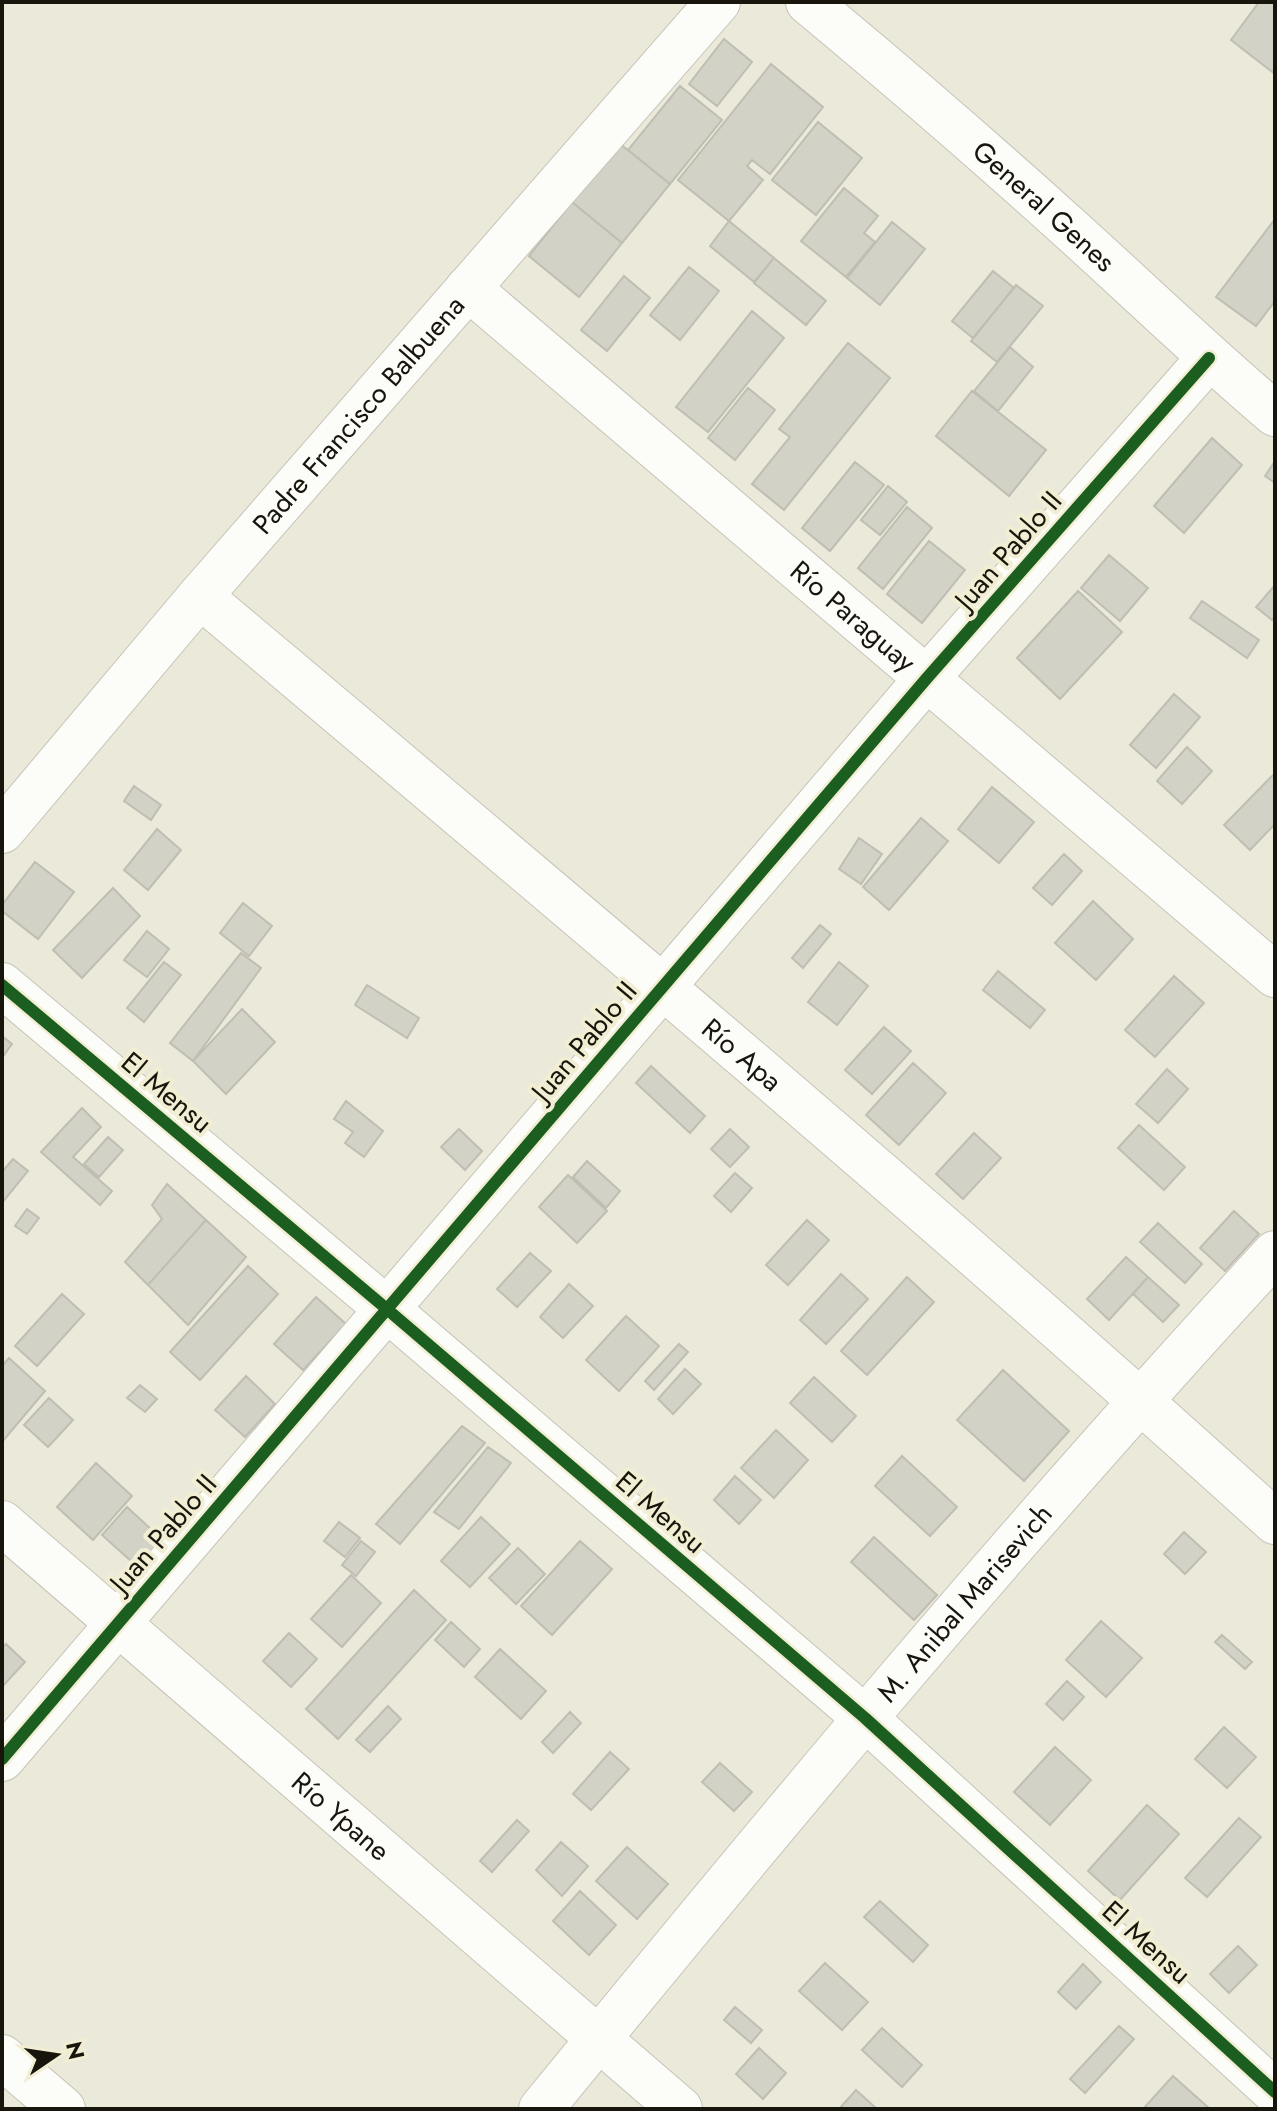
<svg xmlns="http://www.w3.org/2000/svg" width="1277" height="2111" font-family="Jost,sans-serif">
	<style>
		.building { fill: #d3d2c6; stroke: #c0beb2; stroke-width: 2 }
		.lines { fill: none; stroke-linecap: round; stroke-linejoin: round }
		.minor-casing { stroke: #c6c4b8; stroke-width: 46 }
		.minor { stroke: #fcfcf9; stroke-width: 44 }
		.cycleway-casing { stroke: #f2eed3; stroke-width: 17 }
		.cycleway { stroke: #1b5e20; stroke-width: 12 }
		.labels { text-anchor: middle; stroke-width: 8; stroke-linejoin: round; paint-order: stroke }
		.street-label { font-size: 28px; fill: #17150c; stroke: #f2eed3 }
	</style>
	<rect width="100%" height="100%" fill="#ebe9da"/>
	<!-- building -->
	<path class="building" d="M1259 2H1275V74L1231 40Z
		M724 39 752 62 717 106 689 84Z
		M771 64 823 107 770 174 752 160 747 166 763 180 729 221 678 180Z
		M680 86 722 120 670 184 628 150Z
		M818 122 862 158 816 215 772 180Z
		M619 143 670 184 622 243 572 202Z
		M844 188 878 216 864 233 875 242 846 277 801 241Z
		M572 202 622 243 579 297 529 256Z
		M1275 219V301L1256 326 1216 297Z
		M729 221 774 258 754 282 710 246Z
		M892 222 925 249 880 305 847 278Z
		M774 258 826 301 806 325 754 283Z
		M689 267 719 291 680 340 650 315Z
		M993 271 1014 288 973 338 952 321Z
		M624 276 650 298 607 351 581 330Z
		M1016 285 1043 306 997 362 971 341Z
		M752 311 784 338 708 432 676 407Z
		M848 343 890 378 784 510 752 484 790 437 779 429Z
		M1010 347 1033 367 998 411 974 391Z
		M748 388 775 410 735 460 708 438Z
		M972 391 1046 450 1009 496 936 436Z
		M1212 438 1242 465 1184 533 1154 506Z
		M1275 461V483L1265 476Z
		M855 462 884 485 830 551 802 528Z
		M888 486 907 502 880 535 861 520Z
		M907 507 932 528 883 589 858 568Z
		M929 541 965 570 922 623 887 594Z
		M1109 555 1148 588 1120 621 1081 588Z
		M1275 585V616L1272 620 1256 607Z
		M1078 591 1122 632 1060 699 1017 658Z
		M1202 601 1259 640 1247 658 1190 618Z
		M1174 694 1200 717 1156 768 1130 745Z
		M1187 747 1212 771 1182 804 1157 781Z
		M1273 775 1275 778V824L1250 850 1224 825Z
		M134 786 161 805 151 820 124 801Z
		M992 787 1034 822 999 863 958 829Z
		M921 818 948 841 889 910 863 887Z
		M157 829 181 850 148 890 124 870Z
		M859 838 882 854 861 884 839 869Z
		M1064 854 1082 871 1052 905 1033 888Z
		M35 862 74 892 38 939 2 911V905Z
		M113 888 140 916 82 978 53 950Z
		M1093 901 1133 939 1096 980 1055 943Z
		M243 903 272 926 249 956 220 933Z
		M820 925 831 934 803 968 792 958Z
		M147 931 169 949 147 977 124 960Z
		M241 953 261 968 193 1061 170 1043Z
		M164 962 181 975 144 1022 127 1008Z
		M839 962 868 986 837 1025 808 1002Z
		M998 971 1045 1010 1030 1028 983 990Z
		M1174 976 1204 1003 1155 1057 1125 1030Z
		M367 985 419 1018 407 1038 355 1005Z
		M242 1009 275 1042 226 1094 193 1061Z
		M884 1027 911 1051 872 1094 845 1070Z
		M2 1036 12 1044 2 1058Z
		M913 1063 946 1093 899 1145 866 1115Z
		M651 1066 705 1116 690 1133 636 1083Z
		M1167 1069 1188 1089 1158 1123 1136 1104Z
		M346 1101 383 1131 364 1157 345 1143 353 1132 334 1119Z
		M82 1108 101 1127 73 1157 112 1191 100 1205 41 1152Z
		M1139 1125 1185 1167 1164 1190 1118 1148Z
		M459 1129 482 1151 465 1170 441 1147Z
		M730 1129 749 1147 730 1167 711 1149Z
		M974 1133 1001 1158 963 1199 936 1174Z
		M108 1137 123 1150 99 1177 84 1164Z
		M13 1159 28 1171 2 1203V1172Z
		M587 1161 620 1191 606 1208 573 1177Z
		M735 1173 752 1188 731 1212 714 1196Z
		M568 1175 607 1211 577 1243 539 1207Z
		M167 1184 206 1220 148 1285 125 1262 162 1219 152 1205Z
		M27 1209 39 1218 27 1234 15 1226Z
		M1234 1211 1259 1234 1225 1271 1200 1248Z
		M206 1220 246 1257 188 1325 148 1285Z
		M807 1220 829 1240 788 1285 766 1265Z
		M1158 1223 1202 1264 1185 1283 1140 1242Z
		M530 1253 551 1271 517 1307 497 1289Z
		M1126 1257 1148 1277 1109 1320 1087 1299Z
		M248 1266 278 1294 200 1380 170 1352Z
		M841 1274 868 1299 826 1344 800 1320Z
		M907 1277 934 1302 867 1375 841 1351Z
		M1148 1277 1179 1305 1163 1322 1133 1294Z
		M569 1284 593 1306 563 1338 540 1317Z
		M62 1294 84 1314 37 1366 15 1346Z
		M316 1297 346 1324 303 1370 274 1344Z
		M626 1316 659 1346 619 1391 586 1360Z
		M679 1344 688 1352 654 1390 645 1381Z
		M9 1358 45 1391 2 1442V1366Z
		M685 1369 701 1384 673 1414 658 1399Z
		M1003 1370 1069 1431 1024 1481 957 1420Z
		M246 1376 275 1404 245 1437 215 1410Z
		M814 1377 856 1416 832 1442 790 1403Z
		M140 1385 157 1399 145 1412 127 1398Z
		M49 1398 73 1420 48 1447 24 1425Z
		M462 1426 485 1443 400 1544 376 1524Z
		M776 1430 808 1460 774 1498 741 1468Z
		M488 1447 511 1463 459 1529 434 1512Z
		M902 1456 957 1507 930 1536 875 1486Z
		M96 1463 132 1496 93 1540 57 1507Z
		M735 1476 761 1500 739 1524 714 1500Z
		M127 1507 167 1544 142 1571 102 1535Z
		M481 1517 510 1544 470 1587 441 1561Z
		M339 1522 360 1538 345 1557 324 1541Z
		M1184 1532 1206 1552 1185 1574 1164 1554Z
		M874 1537 937 1595 914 1620 851 1562Z
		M361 1541 375 1552 356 1576 342 1565Z
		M580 1541 612 1569 552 1635 521 1606Z
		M518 1548 545 1574 516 1604 489 1578Z
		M351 1575 381 1603 342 1647 311 1619Z
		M414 1590 446 1620 338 1739 306 1709Z
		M1101 1621 1142 1658 1106 1697 1066 1660Z
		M451 1622 480 1649 464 1667 435 1640Z
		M289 1633 317 1659 291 1687 263 1661Z
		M1222 1635 1252 1662 1245 1669 1215 1642Z
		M6 1644 25 1662 2 1687V1648Z
		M500 1649 546 1691 521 1719 475 1677Z
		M1067 1681 1084 1697 1063 1720 1046 1704Z
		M388 1706 401 1719 370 1752 356 1740Z
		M570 1712 581 1723 553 1753 542 1742Z
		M1224 1727 1256 1757 1227 1788 1195 1759Z
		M1055 1747 1091 1780 1050 1825 1014 1792Z
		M610 1752 629 1769 591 1810 573 1794Z
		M720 1763 752 1792 734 1811 702 1782Z
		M1147 1805 1179 1834 1120 1900 1088 1871Z
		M1239 1818 1261 1837 1207 1897 1185 1878Z
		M517 1820 529 1831 492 1872 480 1861Z
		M561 1842 588 1866 562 1896 536 1870Z
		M627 1847 668 1884 637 1919 596 1881Z
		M580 1891 616 1925 589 1955 553 1921Z
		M880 1901 928 1945 913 1962 864 1917Z
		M1238 1946 1257 1965 1229 1993 1210 1974Z
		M825 1963 868 2002 842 2030 799 1991Z
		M1083 1964 1101 1982 1076 2009 1058 1992Z
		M735 2007 762 2030 751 2043 724 2020Z
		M1119 2026 1134 2039 1085 2093 1070 2079Z
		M882 2028 922 2065 902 2087 862 2050Z
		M759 2048 786 2073 763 2099 736 2074Z
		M1173 2076 1210 2109H1143Z
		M856 2090 877 2109H839Z"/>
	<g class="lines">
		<!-- minor casing -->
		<g class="minor-casing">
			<g id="minor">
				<path id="s1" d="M808 2C896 75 982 149 1067 226 1136 288 1203 353 1275 414"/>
				<path id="s2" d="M468 288 1275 975"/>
				<path id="s3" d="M200 596C562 901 924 1204 1275 1522"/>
				<path id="s4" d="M2 831 200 596 718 2"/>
				<path d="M2 985 388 1310 865 1718 1275 2092"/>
				<path id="s5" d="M2 1523 680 2109"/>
				<path d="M2 1759 927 678 1209 358"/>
				<path d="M2 2057 63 2109"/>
				<path id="s6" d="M541 2109C779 1818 1020 1529 1275 1253"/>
			</g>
		</g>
		<!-- minor -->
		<use href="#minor" class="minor"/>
		<!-- cycleway casing -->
		<g class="cycleway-casing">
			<path id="cycleway" d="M2 985 388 1310 865 1718 1275 2092
				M2 1759 927 678 1209 358"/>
		</g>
		<!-- cycleway -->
		<use href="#cycleway" class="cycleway"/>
	</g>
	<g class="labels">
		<!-- street labels -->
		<g class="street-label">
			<text dy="10" stroke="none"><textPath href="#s1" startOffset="312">General Genes</textPath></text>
			<text dy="10" stroke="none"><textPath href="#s4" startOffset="548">Padre Francisco Balbuena</textPath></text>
			<text transform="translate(1008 550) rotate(-49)" y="10">Juan Pablo II</text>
			<text dy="10" stroke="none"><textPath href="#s2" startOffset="506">Río Paraguay</textPath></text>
			<text transform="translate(584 1041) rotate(-50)" y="10">Juan Pablo II</text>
			<text dy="10" stroke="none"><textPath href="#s3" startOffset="710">Río Apa</textPath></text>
			<text transform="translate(167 1092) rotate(40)" y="10">El Mensu</text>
			<text transform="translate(661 1512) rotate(41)" y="10">El Mensu</text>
			<text transform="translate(163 1533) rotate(-49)" y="10">Juan Pablo II</text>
			<text dy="10" stroke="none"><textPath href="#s6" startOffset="660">M. Anibal Marisevich</textPath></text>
			<text dy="10" stroke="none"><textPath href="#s5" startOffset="448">Río Ypane</textPath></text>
			<text transform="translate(1147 1942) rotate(42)" y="10">El Mensu</text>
		</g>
	</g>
	<!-- border -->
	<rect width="1277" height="2111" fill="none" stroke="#17150c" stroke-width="8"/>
	<!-- north arrow -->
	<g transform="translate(56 2055) rotate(77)" stroke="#f2eed3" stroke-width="6" paint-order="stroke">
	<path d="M0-6L14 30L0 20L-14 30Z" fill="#17150c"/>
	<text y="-12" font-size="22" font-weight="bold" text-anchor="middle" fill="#17150c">N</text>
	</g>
</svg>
